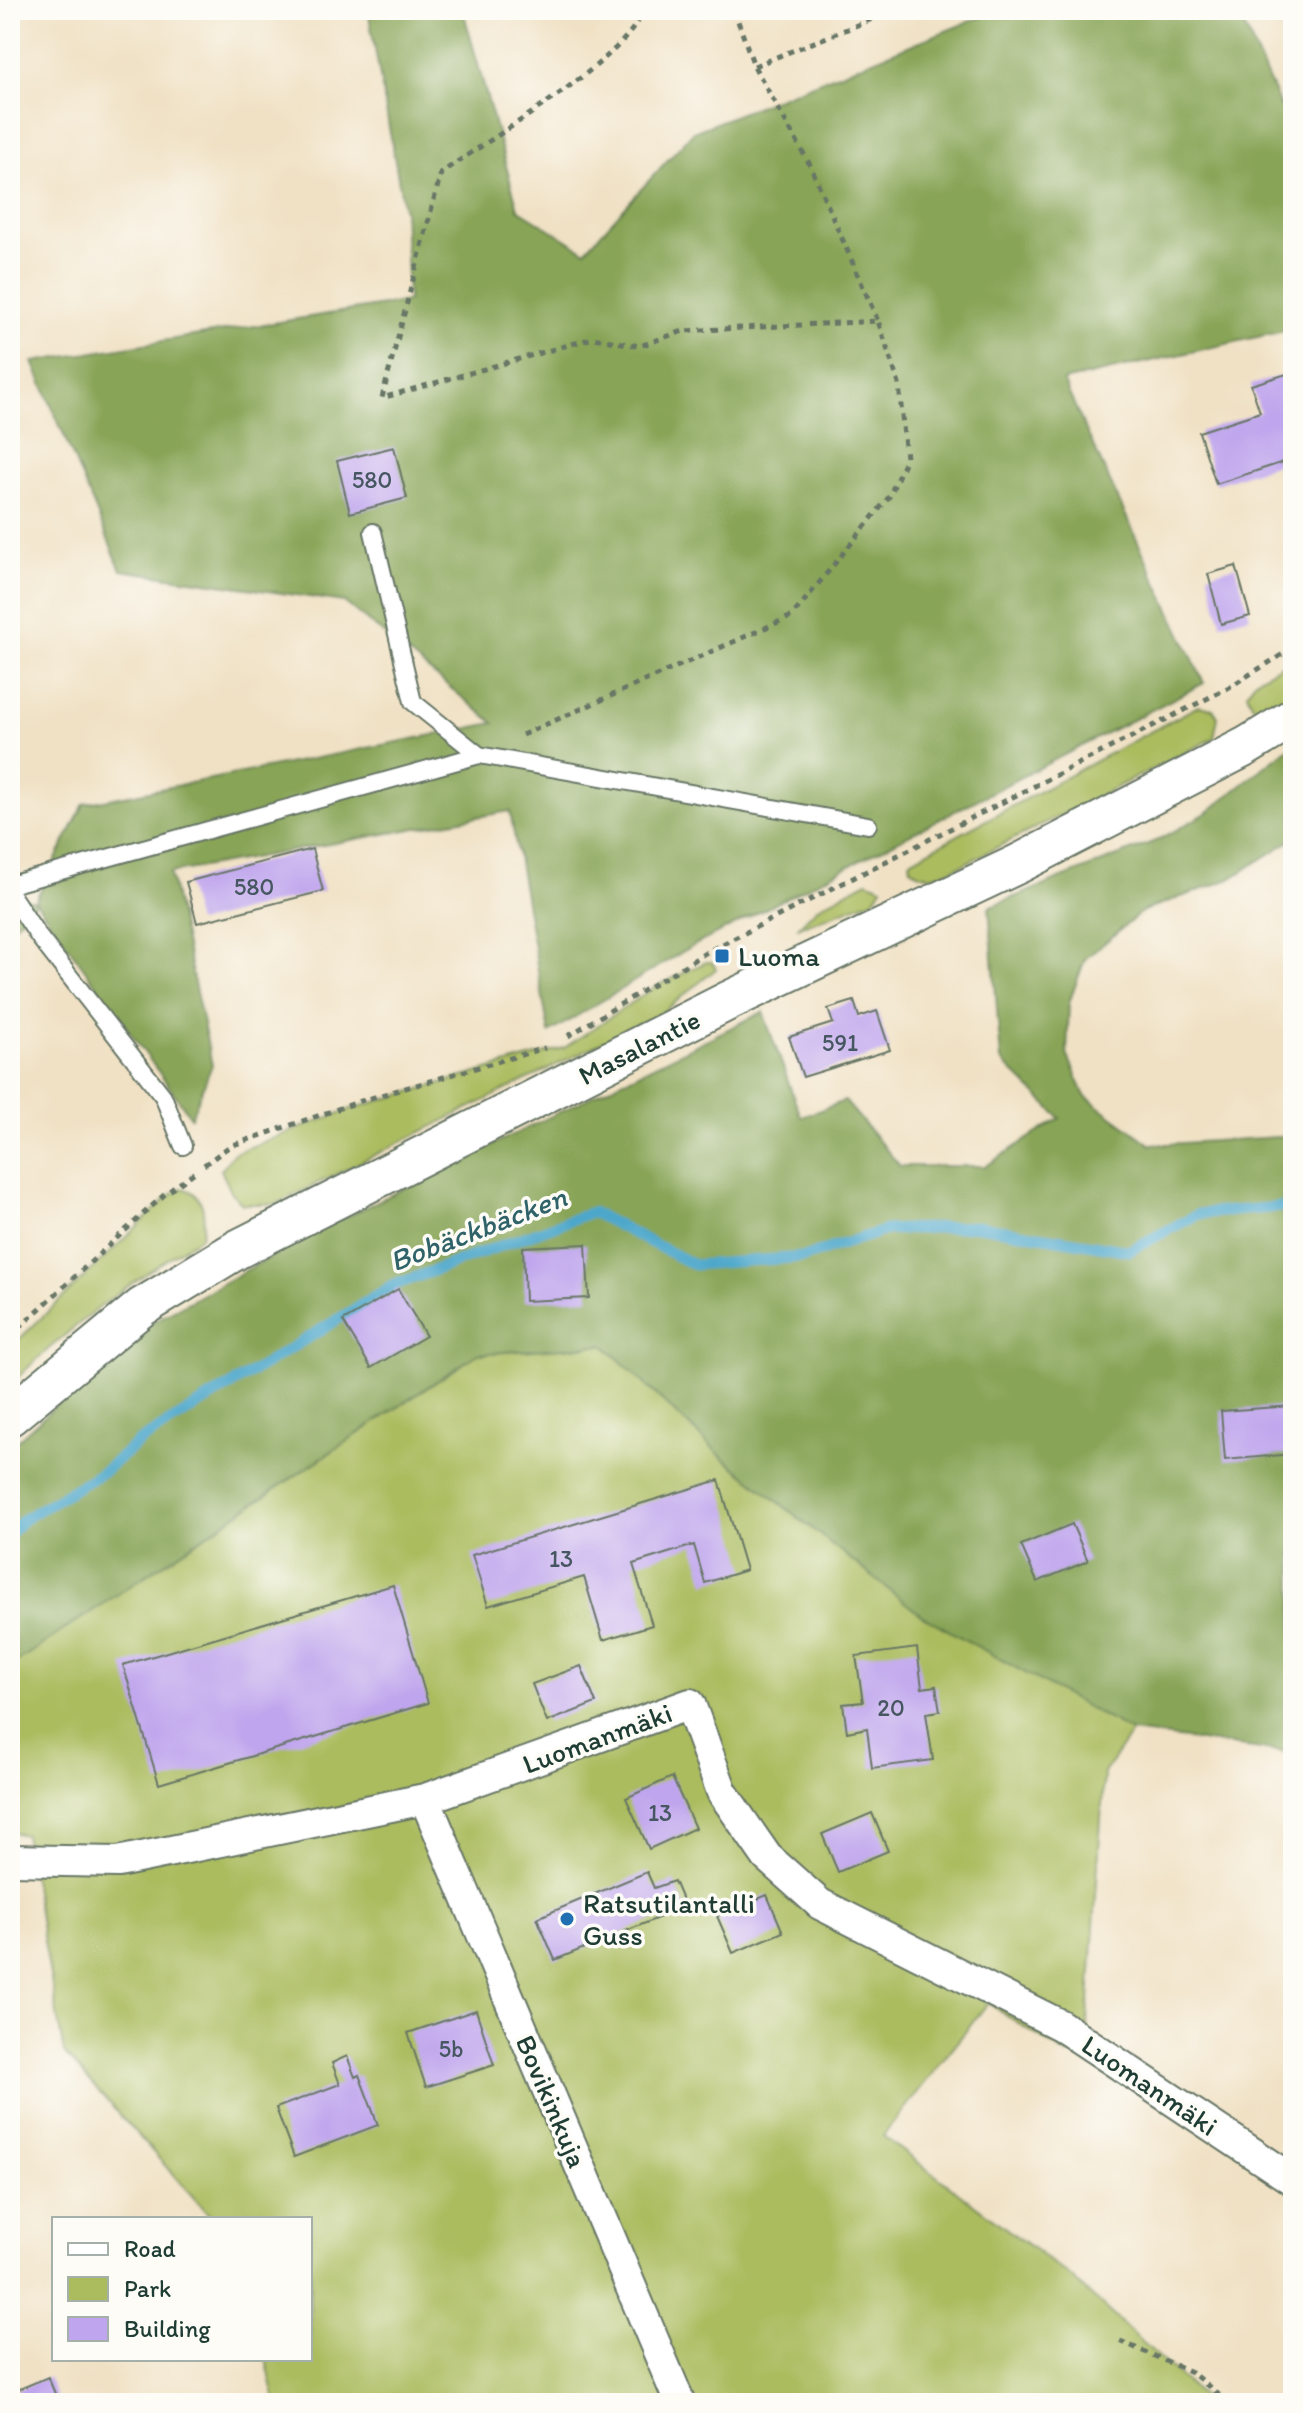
<svg xmlns="http://www.w3.org/2000/svg" width="1303" height="2413" font-family="Itim,sans-serif">
	<style>
		.green { fill: #abbc5f; stroke: #657c4a; stroke-width: 2 }
		.forest { fill: #88a456; stroke: #547045; stroke-width: 2 }
		.lines { fill: none; stroke-linecap: round; stroke-linejoin: round }
		.stream { stroke: #4ea7cb; stroke-width: 11 }
		.building { fill: #bfa5ed }
		.service-casing { stroke: #687666; stroke-width: 20 }
		.minor-casing { stroke: #687666; stroke-width: 34 }
		.tertiary-casing { stroke: #687666; stroke-width: 42 }
		.path { stroke: #687666; stroke-width: 5; stroke-dasharray: 6 6; stroke-linecap: butt }
		.service { stroke: #fff; stroke-width: 16 }
		.minor { stroke: #fff; stroke-width: 30 }
		.tertiary { stroke: #fff; stroke-width: 38 }
		.poi-dot { fill: #1f6fb2; stroke: #fdfcf7; stroke-width: 3 }
		.labels { text-anchor: middle; stroke-width: 7; stroke-linejoin: round; paint-order: stroke }
		.number-label { font-size: 24px; fill: #475762 }
		.poi-label { font-size: 28px; fill: #1f3d34; stroke: #fdfcf7; text-anchor: start }
		.street-label { font-size: 28px; fill: #1f3d34; stroke: #fdfcf7 }
		.water-label { font-size: 30px; font-style: italic; fill: #2f6269; stroke: #fdfcf7 }
	</style>
	<rect width="100%" height="100%" fill="#fdfcf7"/>
	<filter id="ink" filterUnits="userSpaceOnUse"><feTurbulence type="fractalNoise" baseFrequency=".0125" numOctaves="2"/><feDisplacementMap in="SourceGraphic" scale="16" xChannelSelector="R" yChannelSelector="G"/><feConvolveMatrix kernelMatrix="1 2 1 2 8 2 1 2 1" color-interpolation-filters="sRGB"/></filter>
	<filter id="wash" filterUnits="userSpaceOnUse"><feTurbulence type="fractalNoise" baseFrequency=".006" numOctaves="4" result="noise"/><feDisplacementMap in="SourceGraphic" scale="32" xChannelSelector="R" yChannelSelector="G"/><feGaussianBlur stdDeviation="1.8" result="paint"/><feColorMatrix in="noise" values="0 0 0 0 0 0 0 0 0 0 0 0 0 0 0 0 0 1.4 0 .05"/><feComposite in="paint" operator="in"/></filter>
	<g filter="url(#wash)">
		<rect width="100%" height="100%" fill="#f0e1c4"/>
		<!-- green -->
		<path class="green" d="M1293 659V691L1264 710 1253 706 1247 693 1255 680Z
			M1198 706 1213 709 1218 717 1214 738 964 864C947 871 926 884 911 868L910 861Z
			M867 881 882 887 875 899 797 928 818 907Z
			M706 962H712L716 969 663 1012 276 1204H242L231 1192 221 1170 234 1153 351 1109 564 1048 655 987Z
			M181 1188C206 1192 206 1218 201 1237 133 1280 67 1328 10 1385V1348L168 1197Z
			M604 1345 722 1457 921 1615 1132 1732 1104 1773 1087 2033 1068 2056 988 2003 883 2136 1072 2278 1209 2403H276L266 2359H310V2219H213L64 2053 25 1835 10 1832V1666L478 1354Z"/>
		<!-- forest -->
		<path class="forest" d="M368 10H463L518 209 585 251 693 132 998 10H1237L1293 134V329L1063 381 1204 683 689 948 549 1033 510 811 170 873 212 1065 191 1117 36 902 10 930V896L35 901 84 804 494 723 344 602 121 570 33 362 408 301 404 211Z
			M1293 744V839L1230 879 1143 911 1085 959 1069 1003 1067 1054 1085 1096 1151 1145 1293 1136V1753L1132 1732 921 1615 722 1457 604 1345 477 1354 10 1666V1447L143 1327 321 1229 763 1012 801 1117 845 1101 900 1166H986L1060 1118 1001 1060 989 907 1158 840 1208 812Z"/>
		<g class="lines">
			<!-- stream -->
			<path class="stream" d="M10 1533 24 1519 104 1471 140 1441 392 1286 592 1212 694 1265 804 1257 886 1230 979 1226 1129 1251 1198 1214 1293 1206"/>
		</g>
		<g id="blocks">
			<!-- building -->
			<path class="building" d="M1293 372V459L1216 484 1199 432 1260 412 1251 385Z
				M394 447 407 498 350 513 337 461Z
				M1236 566 1250 616 1221 624 1208 574Z
				M312 849 323 891 197 923 186 882Z
				M854 1001 859 1017 877 1011 890 1050 803 1077 789 1037 833 1023 828 1009Z
				M586 1244 589 1298 525 1301 523 1247Z
				M398 1289 426 1336 371 1368 343 1321Z
				M1293 1406V1454L1225 1460 1221 1411Z
				M719 1480 746 1570 705 1583 694 1545 633 1564 652 1625 603 1640 584 1577 488 1606 472 1555Z
				M1072 1524 1088 1561 1037 1582 1021 1545Z
				M393 1585 428 1703 159 1784 123 1665Z
				M917 1648 922 1688 936 1686 940 1711 926 1713 933 1760 872 1768 867 1728 847 1732 843 1704 863 1702 856 1656Z
				M581 1666 596 1703 547 1722 532 1684Z
				M672 1777 695 1828 649 1849 626 1798Z
				M872 1813 888 1851 838 1872 822 1834Z
				M647 1872 654 1888 674 1881 685 1907 555 1960 537 1918Z
				M767 1895 783 1932 733 1953 717 1916Z
				M476 2010 494 2065 426 2087 408 2033Z
				M347 2056 355 2077 359 2075 378 2125 294 2157 276 2108 340 2084 332 2063Z
				M48 2377 59 2403H10V2393Z"/>
		</g>
	</g>
	<g filter="url(#ink)">
		<use href="#blocks" fill-opacity="0" stroke="#687666" stroke-width="2"/>
		<g class="lines">
			<!-- service casing -->
			<g class="service-casing">
				<path id="service" d="M373 532 413 702 479 755 868 825
					M10 885 479 755
					M10 893 39 937 163 1096 183 1146"/>
			</g>
			<!-- minor casing -->
			<g class="minor-casing">
				<path id="minor" d="M425 1799 680 2403
					M10 1860 118 1862 425 1799 690 1704 722 1792 767 1857 820 1904 1060 2025 1293 2180"/>
			</g>
			<!-- tertiary casing -->
			<g class="tertiary-casing">
				<path id="tertiary" d="M10 1416 142 1307 238 1249 728 1001 1018 864 1247 746 1293 718"/>
			</g>
			<!-- path -->
			<path class="path" d="M734 10 754 66 810 165 878 321
				M754 66 895 10
				M522 735 792 616 889 497 906 458 899 384 878 321 683 331 640 346 593 338 382 398 441 173C484 142 632 57 642 10
				M568 1036 707 952 1226 689 1293 648
				M204 1165 230 1146 364 1100 545 1048
				M10 1336 164 1195 196 1171
				M1120 2341 1191 2372 1229 2403"/>
			<!-- service -->
			<use href="#service" class="service"/>
			<!-- minor -->
			<use href="#minor" class="minor"/>
			<!-- tertiary -->
			<use href="#tertiary" class="tertiary"/>
		</g>
	</g>
	<!-- markers -->
	<g class="poi-dot">
		<rect x="714" y="948" width="16" height="16" rx="4"/>
		<circle cx="567" cy="1919" r="8"/>
	</g>
	<g class="labels">
		<!-- number labels -->
		<g class="number-label">
			<text x="372" y="488">580</text>
			<text x="254" y="895">580</text>
			<text x="840" y="1051">591</text>
			<text x="561" y="1567">13</text>
			<text x="891" y="1716">20</text>
			<text x="660" y="1821">13</text>
			<text x="451" y="2057">5b</text>
		</g>
		<!-- poi labels -->
		<g class="poi-label">
			<text x="738" y="966">Luoma</text>
			<text x="583" y="1913">Ratsutilantalli<tspan x="583" dy="32">Guss</tspan></text>
		</g>
		<!-- street labels -->
		<g class="street-label">
			<text transform="translate(639 1047) rotate(-27)" y="10">Masalantie</text>
			<text transform="translate(597 1738) rotate(-20)" y="10">Luomanmäki</text>
			<text transform="translate(1150 2085) rotate(34)" y="10">Luomanmäki</text>
			<text transform="translate(552 2101) rotate(67)" y="10">Bovikinkuja</text>
		</g>
		<!-- water labels -->
		<g class="water-label">
			<text transform="translate(478 1229) rotate(-21)" y="10">Bobäckbäcken</text>
		</g>
	</g>
	<!-- margin -->
	<rect width="1303" height="2413" fill="none" stroke="#fdfcf7" stroke-width="40"/>
	<!-- legend -->
	<rect x="52" y="2217" width="260" height="144" fill="#fdfcf7" stroke="#a4b0a9" stroke-width="2"/>
	<rect x="68" y="2243" width="40" height="12" fill="#ffffff" stroke="#a4b0a9" stroke-width="2"/>
	<text x="124" y="2257" font-size="24" fill="#1f3d34">Road</text>
	<rect x="68" y="2277" width="40" height="24" fill="#abbc5f" stroke="#a4b0a9" stroke-width="2"/>
	<text x="124" y="2297" font-size="24" fill="#1f3d34">Park</text>
	<rect x="68" y="2317" width="40" height="24" fill="#bfa5ed" stroke="#a4b0a9" stroke-width="2"/>
	<text x="124" y="2337" font-size="24" fill="#1f3d34">Building</text>
</svg>
